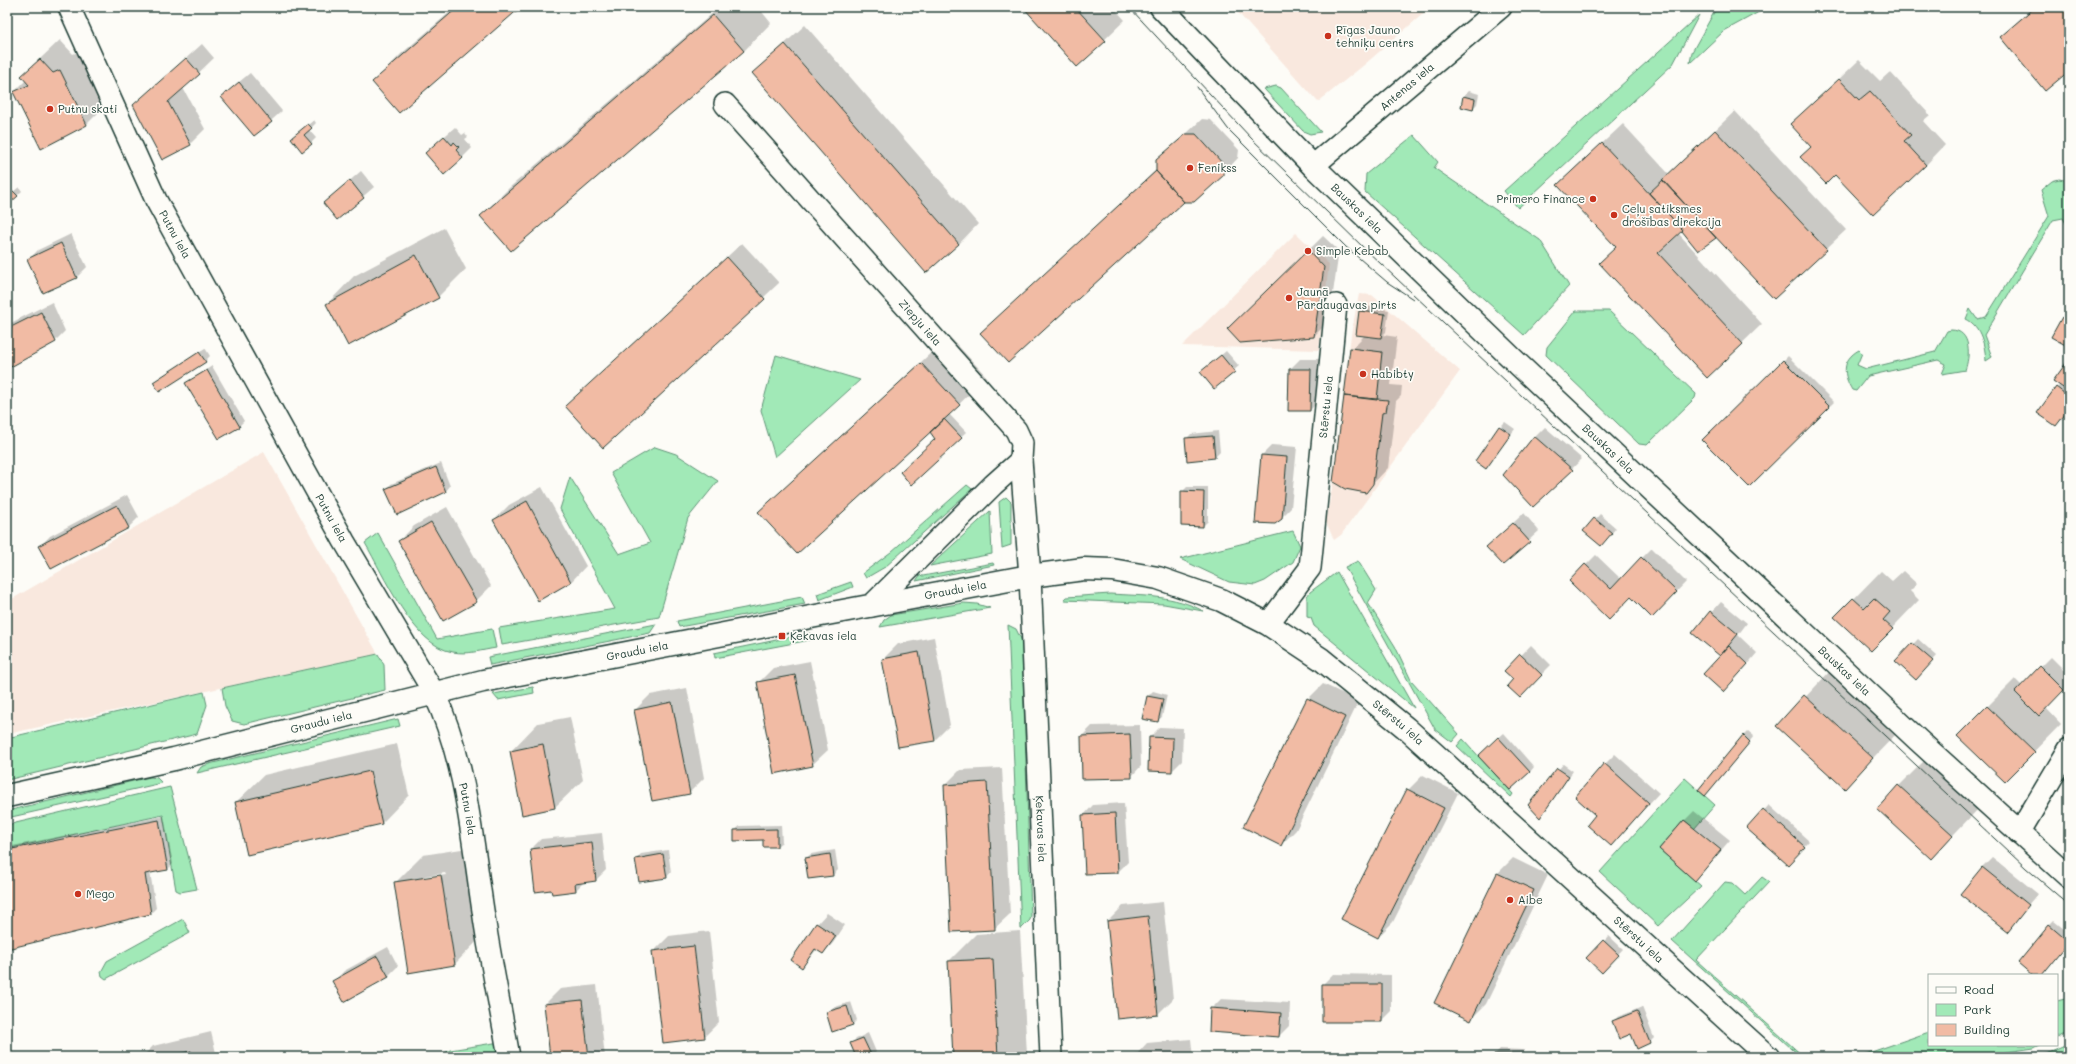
<svg xmlns="http://www.w3.org/2000/svg" width="2076" height="1064" font-family="Mali,sans-serif">
	<style>
		.built { fill: #f9e8de }
		.green { fill: #a1e9b7; stroke: #609376 }
		.shadow { fill: #0003; fill-rule: evenodd }
		.building { fill: #f1bba4; stroke: #1f3d34 }
		.lines { fill: none; stroke-linecap: round; stroke-linejoin: round }
		.minor-casing { stroke: #1f3d34; stroke-width: 24 }
		.tertiary-casing { stroke: #1f3d34; stroke-width: 25 }
		.secondary-casing { stroke: #1f3d34; stroke-width: 25 }
		.minor { stroke: #fdfcf7; stroke-width: 21 }
		.tertiary { stroke: #fdfcf7; stroke-width: 22 }
		.secondary { stroke: #fdfcf7; stroke-width: 22 }
		.tram { stroke: #1f3d34; stroke-width: 1 }
		.poi-dot { fill: #c8321e; stroke: #fdfcf7; stroke-width: 1.5 }
		.labels { text-anchor: middle; stroke-width: 3.5; stroke-linejoin: round; paint-order: stroke }
		.poi-label { font-size: 11px; fill: #1f3d34; stroke: #fdfcf7; text-anchor: start }
		.street-label { font-size: 11px; fill: #1f3d34; stroke: #fdfcf7 }
	</style>
	<rect width="100%" height="100%" fill="#fdfcf7"/>
	<filter id="ink" filterUnits="userSpaceOnUse"><feTurbulence type="fractalNoise" baseFrequency=".025" numOctaves="2"/><feDisplacementMap in="SourceGraphic" scale="8" xChannelSelector="R" yChannelSelector="G"/><feConvolveMatrix kernelMatrix="1 2 1 2 8 2 1 2 1" color-interpolation-filters="sRGB"/></filter>
	<g filter="url(#ink)">
		<!-- built -->
		<path class="built" d="M1233 7H1431L1364 65 1318 102Z
			M1296 233 1329 264 1319 350 1182 346Z
			M1359 294 1372 295 1460 371 1341 535 1334 540 1326 522 1333 482 1351 335Z
			M264 452 378 654 7 734V602Z"/>
		<!-- green -->
		<path class="green" d="M1717 7H1768L1724 31 1690 63 1692 52Z
			M1699 15 1673 64 1518 208 1504 191Z
			M1276 86 1281 88 1321 132 1310 134 1303 131 1264 89Z
			M1414 135 1438 162 1434 168 1540 240 1569 286 1524 335 1365 192 1366 174Z
			M2059 179 2069 181V229L2063 218 2053 220 1984 335 1992 357 1986 361C1985 346 1981 326 1966 319L1970 309 1977 319 1986 317 2049 216 2041 190 2052 181Z
			M1576 311H1609L1696 394 1695 398 1647 445 1639 444 1546 355 1547 347Z
			M1951 330C1972 330 1970 357 1965 370L1942 374 1946 364 1938 360 1868 376 1856 391 1852 390C1843 375 1841 360 1859 350L1862 353 1857 365 1866 369 1935 352 1947 331Z
			M776 355 860 380 775 457 761 410Z
			M655 447 676 454 718 481 688 518 659 617 502 645 499 628 615 609 560 509 570 477 619 554 650 543 611 473Z
			M967 485 972 489 885 567 866 578 863 573 891 552Z
			M1006 497 1011 502V545L1002 548 999 502Z
			M990 511 992 554 930 566Z
			M1293 531 1300 546 1293 562 1265 581 1255 585 1229 582 1180 559Z
			M378 533 437 639 492 629 496 648C483 650 467 655 453 652 413 646 384 575 365 543Z
			M1358 561 1376 590 1368 603 1395 646 1411 680 1459 734 1452 742 1435 729 1345 567Z
			M993 563 994 565 916 581 920 575 923 576Z
			M1337 572 1414 708 1314 626 1311 618 1307 617V596L1310 592Z
			M851 582 853 587 819 600 817 594Z
			M1110 594C1142 596 1175 595 1203 611L1164 604 1064 600 1067 597Z
			M802 597 805 604 679 627 677 621Z
			M964 603 977 604 990 608 880 627 884 620 891 615Z
			M656 624 650 633 490 665 488 657Z
			M1008 625 1016 629 1022 641 1031 916 1030 920 1021 929Z
			M810 633V640L715 658 714 653Z
			M378 654 384 665 385 690 244 724 232 721 225 706 222 688Z
			M533 687 534 693 498 700 493 694Z
			M204 692 207 705 197 734 7 780V738Z
			M398 719 400 726 197 773 201 767 209 764Z
			M1463 739 1513 794 1511 797 1457 746Z
			M150 777 157 778 162 783 7 818V811Z
			M1685 778 1715 805 1694 829 1684 820 1659 849 1701 886 1658 926 1600 872Z
			M170 787 197 889 180 892 176 890 163 815 7 849V825Z
			M1762 877 1769 882 1696 960 1804 1057H1801L1672 941 1725 882 1732 883 1745 895Z
			M183 919 190 933 106 979 102 976 101 972 107 961Z
			M2069 998V1032L2057 1038V1001Z
			M1929 1032V1045H2040L2034 1048 1973 1057H1857Z
			M500 1042 501 1057H439L450 1050Z
			M2069 1044V1057H2033L2047 1054Z"/>
		<!-- shadow -->
		<path class="shadow" d="M308 7H316L311 11Z
			M456 7H520L374 82 401 54Z
			M720 7H758L771 23 744 51 511 250 481 216 509 188Z
			M1024 7H1113L1125 20 1077 66Z
			M2033 7H2069V70L2001 37Z
			M805 25 978 224 959 244 753 73Z
			M60 40 73 54 80 51 106 105 87 124 14 92 26 80 22 76Z
			M202 44 214 58 183 88 205 129 190 144 134 105Z
			M1859 60 1880 81 1890 72 1930 115 1923 121 1945 145 1926 165 1812 146 1792 124Z
			M250 73 282 111 255 135 233 87Z
			M1469 91 1479 94 1477 104 1472 109 1464 96Z
			M1735 111 1846 230 1774 298 1716 236 1698 250 1682 229 1678 233 1762 324 1707 377 1617 247 1578 166 1623 124 1669 174Z
			M1202 119 1211 120 1239 150 1238 158 1223 174 982 333 1157 169V161Z
			M314 120 316 123 309 130 316 138 311 143 298 133Z
			M455 127 462 135 465 133 468 137 465 139 472 148 462 158 437 143Z
			M361 171 374 187 337 219 324 203Z
			M19 187 22 191 9 203 7 197Z
			M444 228 466 269 438 297 327 304 354 276Z
			M71 234 87 267 77 277 44 291 28 260 38 250Z
			M1323 236 1339 251 1329 321 1314 336 1229 329Z
			M742 243 779 283 603 447 566 406Z
			M52 302 65 331 55 341 7 368V325Z
			M1365 306 1389 310 1386 332 1383 335 1397 337 1391 385 1402 386 1401 396 1396 401 1388 468 1366 491 1351 349 1365 335 1357 334 1360 311Z
			M2068 313 2069 314V346L2063 318Z
			M949 336 987 377 949 414 966 432 911 483 937 439 935 429 760 512Z
			M205 348 210 356 205 361 154 382Z
			M1226 351 1239 366 1214 387 1206 368Z
			M1788 356 1834 402 1749 485 1704 440Z
			M1300 359H1320V400L1310 410H1289L1290 369Z
			M2069 361V411L2056 425 2057 388 2060 385Z
			M212 366 244 421 239 426 186 383Z
			M1505 422 1515 429 1486 467 1500 427Z
			M1545 427 1582 459 1533 506 1535 437Z
			M1218 431 1220 452 1215 457 1186 439 1191 434Z
			M1272 445 1297 447 1291 508 1281 518 1262 455Z
			M441 463 450 486 446 491 398 513 386 489 391 484Z
			M542 487 586 566 571 582 538 599 494 520 509 505Z
			M1187 487H1208V521L1203 526 1182 492Z
			M127 495 139 517 129 527 40 546 50 536Z
			M447 507 491 586 476 601 399 541 414 526Z
			M1524 513 1539 531 1503 564 1498 537Z
			M1600 514 1616 528 1606 540 1585 531Z
			M1652 548 1686 582 1652 617 1631 596 1570 581 1596 555 1621 579Z
			M1881 571 1892 581 1903 571 1917 584 1910 591 1919 600 1871 650 1836 617Z
			M1721 602 1747 623 1738 635 1757 653 1733 681 1721 656 1693 633Z
			M934 637 950 725 935 740 883 659 898 644Z
			M1918 639 1937 656 1921 674 1897 661Z
			M1531 645 1551 665 1520 696 1514 679 1506 671Z
			M2051 657 2069 675V684L2046 708 2061 724 2005 781 1958 736 2015 679 2022 686Z
			M810 661 828 750 812 765 758 683 773 668Z
			M1833 668 1900 730 1845 787 1778 726Z
			M1323 684 1359 701 1296 830 1281 845 1308 699Z
			M687 688 704 778 689 793 635 710 650 695Z
			M1153 691 1167 695 1162 717 1157 721 1143 718 1148 696Z
			M570 717 583 780 555 807 511 751 538 723Z
			M1140 725 1141 766 1131 777 1082 736 1092 726Z
			M1160 727 1183 728 1182 761 1172 771 1150 737Z
			M1748 731 1754 736 1710 790 1743 736Z
			M1504 733 1534 767 1530 772 1484 751Z
			M397 744 409 795 382 823 248 854 236 802 264 775Z
			M1615 754 1659 793 1611 845 1605 764Z
			M1927 758 1980 807 1931 858 1899 786Z
			M1563 764 1573 771 1540 817 1530 805Z
			M1002 768 1010 914 994 929 945 785 960 770Z
			M1423 775 1458 793 1393 922 1378 937 1408 790Z
			M1124 803 1128 862 1118 872 1083 816 1093 805Z
			M1769 805 1809 841 1792 859 1748 828Z
			M1694 811 1730 840 1705 869 1684 821Z
			M164 816 173 864 168 869 150 872 156 908 151 913 7 948V847Z
			M781 825 782 842 777 846H764V839L735 830 740 826Z
			M602 833 606 870 596 880 584 882 576 890 531 849 541 839Z
			M468 848 482 936 455 964 395 883 423 855ZM445 873 446 875 425 878V876Z
			M668 850 671 872 667 877 636 859 641 854Z
			M835 850 838 870 833 875 806 858 811 854Z
			M1992 857 2038 894 2008 930 1982 867Z
			M1513 858 1548 875 1486 1004 1471 1019 1436 1002 1498 873Z
			M1163 902 1173 999 1158 1014 1108 921 1123 906Z
			M827 913 845 925 833 943 823 953 817 949 802 967 792 960 817 924Z
			M2054 921 2069 933V941L2042 975H2034L2049 926Z
			M709 931 719 1022 704 1037 654 951 669 936Z
			M1020 931 1027 1054 1024 1057H954L949 961 976 934Z
			M1609 936 1623 949 1602 971 1588 958Z
			M388 947 398 966 388 976 334 981 344 971Z
			M1333 974 1391 975V1011L1381 1021 1323 984Z
			M597 985 605 1057H551L545 1004 560 989Z
			M1221 999 1290 1003 1289 1026 1279 1036 1211 1009Z
			M851 1002 857 1020 853 1024 827 1013 832 1008Z
			M1642 1007 1654 1038 1650 1042 1613 1021 1618 1017Z
			M211 1032 217 1057H142L153 1046Z
			M868 1033 876 1052 872 1057H858L851 1044 856 1039Z
			M1191 1039 1193 1057H1134L1147 1043Z
			M1500 1049 1524 1050V1057H1495V1054Z
			M1724 1054 1727 1057H1721Z"/>
		<!-- building -->
		<path class="building" d="M458 7H521L399 113 372 82Z
			M1023 7H1075L1106 41 1077 67Z
			M2035 7H2069V71L2045 91 2000 37Z
			M713 15 744 51 511 251 480 216Z
			M785 44 959 244 926 273 752 73Z
			M186 58 200 74 168 102 191 145 162 160 133 105Z
			M40 59 53 73 60 70 87 125 41 149 13 92 29 85 21 76Z
			M1839 79 1859 100 1870 91 1911 135 1904 141 1926 165 1873 215 1835 175 1826 184 1800 157 1811 147 1790 124Z
			M239 82 272 122 254 136 221 97Z
			M1463 96 1475 99 1473 110 1461 107Z
			M308 124 312 128 304 135 312 144 302 152 291 138Z
			M1715 130 1827 250 1774 299 1662 180Z
			M1186 134H1196L1224 165V175L1194 202H1184L1156 171V160Z
			M444 136 452 145 454 142 459 147 456 150 463 158 444 175 425 153Z
			M1602 143 1683 230 1658 253 1743 344 1707 378 1599 263 1616 247 1557 185Z
			M1156 171 1184 202 1008 363 980 333Z
			M350 180 364 198 337 220 323 203Z
			M1663 180 1716 238 1698 251 1682 231 1683 230 1649 193Z
			M13 191 18 196 9 204 7 196Z
			M61 243 77 278 43 293 27 259Z
			M1308 250 1324 267 1314 337 1240 343 1227 329Z
			M416 255 439 298 348 346 326 304Z
			M727 257 765 299 603 448 565 406Z
			M1359 311 1385 314 1381 338 1356 335Z
			M41 312 56 342 7 369V329Z
			M2062 317 2069 321V347L2051 337Z
			M1350 348 1382 352 1377 400 1344 396Z
			M199 352 206 362 159 392 153 382Z
			M1221 355 1235 372 1214 389 1200 372Z
			M2069 359V392L2053 381Z
			M1783 360 1830 407 1749 487 1702 440Z
			M921 363 960 405 797 554 758 512Z
			M1289 369H1311L1310 411H1288Z
			M207 370 240 427 219 439 185 383Z
			M2056 387 2069 397V409L2056 426 2037 413Z
			M1344 396 1388 400 1386 412 1382 413 1373 484 1366 493 1345 489 1333 482Z
			M944 419 962 438 911 485 900 472 935 439 930 432Z
			M1499 426 1511 434 1486 469 1475 461Z
			M1213 436 1215 458 1187 461 1185 438Z
			M1534 436 1573 470 1533 507 1503 475Z
			M1261 455 1287 457 1282 519 1275 524 1255 523Z
			M436 467 446 492 397 515 385 489Z
			M1181 491 1204 492 1203 527 1181 526Z
			M527 501 571 582 538 601 493 520Z
			M117 505 129 528 51 569 38 546Z
			M1594 518 1612 533 1601 546 1583 531Z
			M431 522 477 602 443 621 398 541Z
			M1513 523 1530 542 1503 565 1486 547Z
			M1641 557 1677 592 1652 618 1631 597 1609 620 1569 581 1585 564 1611 589Z
			M1853 598 1864 608 1874 598 1890 612 1883 620 1893 629 1871 651 1834 617Z
			M1710 611 1738 634 1720 656 1692 633Z
			M1912 643 1933 661 1916 680 1895 661Z
			M1729 646 1748 664 1723 692 1703 674Z
			M919 652 935 741 898 747 882 659Z
			M1520 654 1542 675 1520 698 1507 686 1513 679 1504 671Z
			M2040 666 2064 690 2039 716 2015 692Z
			M795 675 813 766 774 774 757 682Z
			M1804 695 1873 758 1845 789 1776 726Z
			M1147 696 1163 699 1158 722 1142 719Z
			M1307 698 1345 717 1281 846 1243 827Z
			M672 702 690 794 652 801 634 710Z
			M1987 706 2035 752 2005 782 1957 736Z
			M1130 734 1132 778 1082 779 1081 736Z
			M1743 735 1750 742 1705 796 1698 790Z
			M1149 737 1173 738 1172 772 1148 771Z
			M1498 737 1530 772 1510 790 1478 756Z
			M543 744 555 808 522 815 510 751Z
			M1604 763 1649 803 1611 846 1587 825 1595 815 1575 797Z
			M1557 768 1569 776 1540 818 1528 805Z
			M370 771 382 824 247 855 235 802Z
			M987 782 995 930 951 932 944 785Z
			M1898 785 1953 835 1931 859 1877 809Z
			M1407 789 1444 808 1378 938 1341 919Z
			M1763 809 1805 847 1788 865 1746 828Z
			M1115 813 1118 873 1085 874 1082 815Z
			M159 820 168 870 145 874 151 914 7 949V850Z
			M1684 820 1721 850 1695 881 1659 849Z
			M777 829V847H763V840L734 841V830Z
			M592 842 596 881 575 884 576 891 552 894 551 890 535 892 530 849Z
			M663 854 667 878 639 882 635 859Z
			M830 854 833 876 808 879 805 858Z
			M1982 867 2029 905 2008 932 1960 894Z
			M1497 873 1534 890 1471 1021 1434 1003Z
			M441 875 455 965 408 973 394 882Z
			M1148 916 1158 1015 1117 1019 1107 921Z
			M816 923 836 936 823 954 815 949 802 968 791 960Z
			M2049 925 2069 942 2042 975H2032L2018 963Z
			M1603 940 1619 955 1602 973 1586 958Z
			M694 946 705 1038 663 1043 652 951Z
			M377 956 389 977 344 1002 332 981Z
			M993 959 998 1057H953L948 961Z
			M1322 984H1382V1022H1322Z
			M582 1000 589 1057H550L544 1004Z
			M847 1006 853 1025 832 1032 826 1012Z
			M1210 1008 1281 1013 1279 1037 1209 1032Z
			M1637 1011 1650 1043 1637 1049 1631 1034 1619 1039 1612 1021Z
			M863 1038 872 1057H856L850 1043Z
			M191 1051 192 1057H167Z
			M1494 1054H1520V1057H1494Z"/>
		<g class="lines">
			<!-- minor casing -->
			<g class="minor-casing">
				<g id="minor">
					<path id="s1" d="M69 7 156 200 344 541 434 693C467 763 472 841 484 917 491 964 501 1010 509 1057"/>
					<path id="s2" d="M725 104 1016 430 1022 443 1021 460 1030 576 1051 1057"/>
					<path id="s3" d="M1313 166 1501 7"/>
					<path d="M871 606 993 485 1021 460"/>
					<path id="s4" d="M1268 624 1310 568 1336 305"/>
					<path d="M2019 833 2069 749"/>
				</g>
			</g>
			<!-- tertiary casing -->
			<g class="tertiary-casing">
				<g id="tertiary">
					<path id="s5" d="M1161 7 1313 166 1518 364 1918 740 2069 877"/>
				</g>
			</g>
			<!-- secondary casing -->
			<g class="secondary-casing">
				<g id="secondary">
					<path id="s6" d="M7 796 174 759 483 681 816 616 1030 576 1084 569 1112 570 1158 578 1221 600 1268 624 1321 659 1406 728 1768 1057"/>
				</g>
			</g>
			<!-- minor -->
			<use href="#minor" class="minor"/>
			<!-- tertiary -->
			<use href="#tertiary" class="tertiary"/>
			<!-- secondary -->
			<use href="#secondary" class="secondary"/>
			<!-- tram -->
			<path class="tram" d="M1129 7 1251 138 1365 249 2026 868 2069 905
				M1197 87 1228 129 1346 247 1387 282 1413 299"/>
		</g>
	</g>
	<!-- markers -->
	<g class="poi-dot">
		<circle cx="1328" cy="36" r="4"/>
		<circle cx="50" cy="109" r="4"/>
		<circle cx="1190" cy="168" r="4"/>
		<circle cx="1593" cy="199" r="4"/>
		<circle cx="1614" cy="215" r="4"/>
		<circle cx="1308" cy="251" r="4"/>
		<circle cx="1289" cy="298" r="4"/>
		<circle cx="1363" cy="374" r="4"/>
		<rect x="778" y="632" width="8" height="8" rx="2"/>
		<circle cx="78" cy="894" r="4"/>
		<circle cx="1510" cy="900" r="4"/>
	</g>
	<g class="labels">
		<!-- poi labels -->
		<g class="poi-label">
			<text x="1336" y="34">Rīgas Jauno<tspan x="1336" dy="13">tehniķu centrs</tspan></text>
			<text x="58" y="113">Putnu skati</text>
			<text x="1198" y="172">Fenikss</text>
			<text x="1585" y="203" text-anchor="end">Primero Finance</text>
			<text x="1622" y="213">Ceļu satiksmes<tspan x="1622" dy="13">drošības direkcija</tspan></text>
			<text x="1316" y="255">Simple Kebab</text>
			<text x="1297" y="296">Jaunā<tspan x="1297" dy="13">Pārdaugavas pirts</tspan></text>
			<text x="1371" y="378">Habibty</text>
			<text x="790" y="640">Ķekavas iela</text>
			<text x="86" y="898">Mego</text>
			<text x="1518" y="904">Aibe</text>
		</g>
		<!-- street labels -->
		<g class="street-label">
			<text dy="4" stroke="none"><textPath href="#s3" startOffset="123">Antenas iela</textPath></text>
			<text dy="4" stroke="none"><textPath href="#s5" startOffset="281">Bauskas iela</textPath></text>
			<text dy="4" stroke="none"><textPath href="#s1" startOffset="251">Putnu iela</textPath></text>
			<text dy="4" stroke="none"><textPath href="#s2" startOffset="293">Ziepju iela</textPath></text>
			<text dy="4" stroke="none"><textPath href="#s4" startOffset="232">Stērstu iela</textPath></text>
			<text dy="4" stroke="none"><textPath href="#s5" startOffset="629">Bauskas iela</textPath></text>
			<text dy="4" stroke="none"><textPath href="#s1" startOffset="575">Putnu iela</textPath></text>
			<text dy="4" stroke="none"><textPath href="#s6" startOffset="971">Graudu iela</textPath></text>
			<text dy="4" stroke="none"><textPath href="#s6" startOffset="647">Graudu iela</textPath></text>
			<text dy="4" stroke="none"><textPath href="#s5" startOffset="953">Bauskas iela</textPath></text>
			<text dy="4" stroke="none"><textPath href="#s6" startOffset="323">Graudu iela</textPath></text>
			<text dy="4" stroke="none"><textPath href="#s6" startOffset="1459">Stērstu iela</textPath></text>
			<text dy="4" stroke="none"><textPath href="#s1" startOffset="899">Putnu iela</textPath></text>
			<text dy="4" stroke="none"><textPath href="#s2" startOffset="838">Ķekavas iela</textPath></text>
			<text dy="4" stroke="none"><textPath href="#s6" startOffset="1783">Stērstu iela</textPath></text>
		</g>
	</g>
	<!-- margin -->
	<rect width="2076" height="1064" fill="none" stroke="#fdfcf7" stroke-width="24"/>
	<rect x="12" y="12" width="2052" height="1040" fill="none" stroke="#1f3d34" stroke-width="1.5" filter="url(#ink)"/>
	<!-- legend -->
	<rect x="1928" y="974" width="130" height="72" fill="#fdfcf7" stroke="#a4b0a9"/>
	<rect x="1936" y="987" width="20" height="6" fill="#fdfcf7" stroke="#a4b0a9"/>
	<text x="1964" y="994" font-size="12" fill="#1f3d34">Road</text>
	<rect x="1936" y="1004" width="20" height="12" fill="#a1e9b7" stroke="#a4b0a9"/>
	<text x="1964" y="1014" font-size="12" fill="#1f3d34">Park</text>
	<rect x="1936" y="1024" width="20" height="12" fill="#f1bba4" stroke="#a4b0a9"/>
	<text x="1964" y="1034" font-size="12" fill="#1f3d34">Building</text>
</svg>
